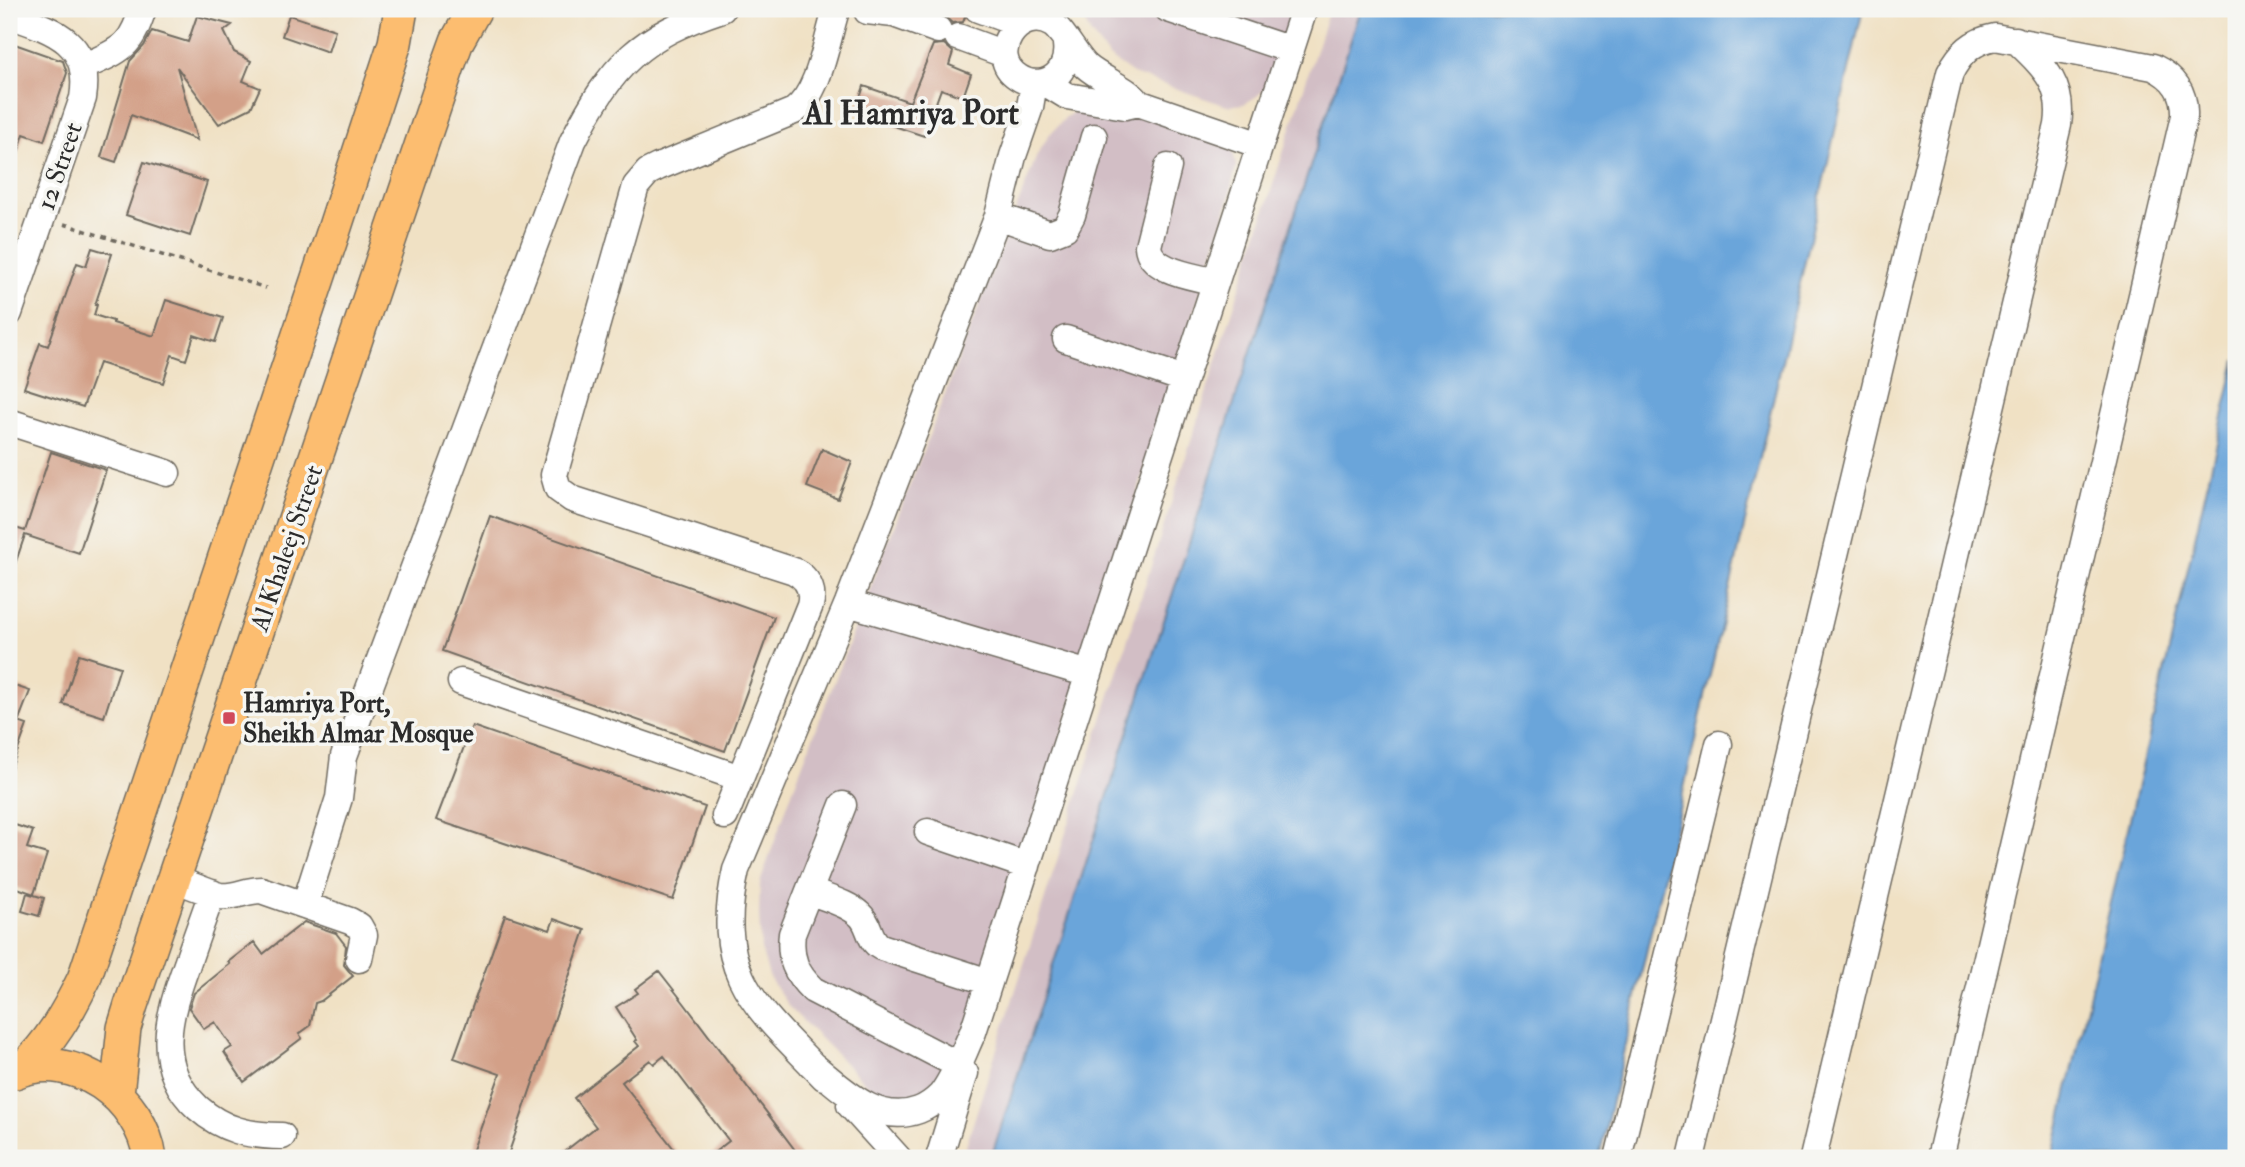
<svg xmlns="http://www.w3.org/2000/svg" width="2245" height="1167" font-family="'IM FELL Double Pica',serif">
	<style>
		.industrial { fill: #d2bec5 }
		.water { fill: #6aa5da; stroke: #4a6882; stroke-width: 2 }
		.building { fill: #d3a088 }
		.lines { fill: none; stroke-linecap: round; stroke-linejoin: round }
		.minor-casing { stroke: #706b61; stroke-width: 29 }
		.major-casing { stroke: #706b61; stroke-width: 36 }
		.path { stroke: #706b61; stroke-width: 3.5; stroke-dasharray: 5 5; stroke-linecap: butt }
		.minor { stroke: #fff; stroke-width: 26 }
		.major { stroke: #fcbd6f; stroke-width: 33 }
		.poi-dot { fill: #d1495b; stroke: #f6f6f2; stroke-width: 2.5 }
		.labels { text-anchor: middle; stroke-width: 7; stroke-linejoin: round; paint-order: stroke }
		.street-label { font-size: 26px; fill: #2b2b2b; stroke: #f6f6f2 }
		.poi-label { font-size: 26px; font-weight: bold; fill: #2b2b2b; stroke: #f6f6f2; text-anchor: start }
		.district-label { font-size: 33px; font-weight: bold; fill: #2b2b2b; stroke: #f6f6f2 }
	</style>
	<rect width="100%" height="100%" fill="#f6f6f2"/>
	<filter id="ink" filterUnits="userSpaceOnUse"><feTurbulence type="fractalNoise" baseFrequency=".0143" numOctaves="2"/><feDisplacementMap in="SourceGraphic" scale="14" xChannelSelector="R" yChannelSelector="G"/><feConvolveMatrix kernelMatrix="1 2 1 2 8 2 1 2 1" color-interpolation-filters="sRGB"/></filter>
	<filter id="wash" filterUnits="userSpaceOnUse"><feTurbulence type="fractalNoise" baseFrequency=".00686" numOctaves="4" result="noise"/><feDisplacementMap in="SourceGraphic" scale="28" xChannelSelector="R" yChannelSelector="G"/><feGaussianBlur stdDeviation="1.57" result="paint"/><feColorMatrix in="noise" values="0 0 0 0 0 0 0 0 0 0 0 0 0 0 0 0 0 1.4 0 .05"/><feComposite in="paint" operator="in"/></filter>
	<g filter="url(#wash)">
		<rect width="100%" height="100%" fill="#f0e1c4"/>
		<!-- industrial -->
		<path class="industrial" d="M1079 9H1295L1272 82 1257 96 1244 104 1227 106 1133 74 1109 57 1090 33Z
			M1329 9H1361L991 1158H962Z
			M1103 99 1231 142 1236 166 1227 207 956 1073 920 1100H900L880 1094 866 1084 789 1007 770 979 761 949 759 914 760 883 793 789 1037 155 1049 135 1066 117 1083 106Z"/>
		<!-- water -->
		<path class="water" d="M1361 9H1863L1599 1158H991Z
			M2236 360V1158H2052Z"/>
		<g id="blocks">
			<!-- building -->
			<path class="building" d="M945 9H963L965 17 963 22 952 23 943 15Z
				M289 15 335 30 328 52 282 36Z
				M197 16 232 25 224 31 234 52 251 61 243 81 260 88 251 108 219 124 177 67 197 140 131 115 116 162 101 157 130 61 144 46 152 31 188 42Z
				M9 42 63 61 67 73 44 141 24 134 12 171H9Z
				M944 44 953 52 949 65 971 74 963 97 941 89 924 136 855 113 864 86 910 102 933 45Z
				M144 162 207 182 190 236 126 215Z
				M92 248 112 254 95 305H97L94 315 113 321V323L154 336 166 300 223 318 215 342 194 335 186 360 172 355 163 383 99 363 83 407 24 388 40 343 48 346 77 263 86 266Z
				M822 449 852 462 838 499 807 487Z
				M51 452 106 470 79 553 25 535 11 576H9V526L25 531Z
				M490 516 774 617 725 751 442 651Z
				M79 654 120 667 104 717 63 704Z
				M9 684 30 691 18 722 27 725 11 769 9 768Z
				M472 726 705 807 673 900 436 820Z
				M9 823 33 831 27 848 47 854 34 894 9 885Z
				M27 893 44 898 39 916 22 911Z
				M505 915 550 930 554 919 585 930 507 1158H470L500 1074 454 1058Z
				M304 922 336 933 346 946 344 965 353 976 321 1001 315 1003 310 1026 299 1034 302 1038 244 1082 224 1052 232 1047 215 1022 204 1029 189 1008 194 993 230 964 228 962 254 942 263 954Z
				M659 971 684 1003 801 1158H707L729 1141 664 1056 654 1064 650 1060 622 1082 681 1158H556L596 1127 574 1098 639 1046 635 1041 637 1040 616 1007 638 993 635 989Z"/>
		</g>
	</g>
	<g filter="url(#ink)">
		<use href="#blocks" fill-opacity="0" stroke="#706b61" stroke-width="2"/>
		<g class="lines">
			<!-- minor casing -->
			<g class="minor-casing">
				<path id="minor" d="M978 9 1019 24
					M1168 9 1291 50
					M867 11 894 14 938 30
					M9 15C53 30 92 41 83 98L9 313
					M958 37 1004 54
					M1066 44C1068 60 1062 77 1044 82 1035 84 1025 82 1018 77 985 56 1018 4 1052 24 1063 31 1074 54 1086 66 1099 78 1132 91 1138 103L1260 145
					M94 62C126 48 132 42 143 9
					M1044 82 1067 96 1125 106 1138 103
					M1168 167 1148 246C1150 272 1195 276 1215 282
					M998 216 1050 234 1065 228 1072 215 1094 137
					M1066 339 1184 379
					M9 422 167 473
					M848 603 1089 674
					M461 682 740 778
					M843 805 792 934C789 958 796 974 813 990L958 1065
					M725 816 810 605C814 590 808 578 794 571L572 499 558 489 554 475 636 186 648 172 658 167 794 111C819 93 826 43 835 14
					M928 832 1027 866
					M174 879 219 896C234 898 246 890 261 890L350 921 359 926 364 935 359 959
					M809 891C825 898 848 903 860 915 871 925 868 940 881 947L989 982
					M212 893C204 916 195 940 187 964 169 1014 152 1066 198 1108 223 1130 249 1136 282 1136
					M305 905 339 798 344 756 573 141C612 64 640 36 722 9
					M811 1064C843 1089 876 1126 919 1110 927 1107 935 1101 941 1095 955 1077 963 1053 973 1032L1304 9
					M824 1077C757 1007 712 976 736 870L848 603 998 216 1013 156 1030 107 1034 83
					M850 1105 898 1158
					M939 1158 965 1073
					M1618 1158 1719 744
					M1691 1158 1950 73C1960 53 1973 41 1995 37L2153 67C2174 77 2185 92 2184 116L1940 1158
					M1813 1158 2058 125C2064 84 2044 67 2016 40"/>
			</g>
			<!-- major casing -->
			<g class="major-casing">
				<path id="major" d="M22 1069C50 1044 68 1012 84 979L333 233 395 43 401 9
					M15 1072C75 1047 142 1099 150 1158
					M117 1094 124 1028 131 1005 448 66 457 41 475 9"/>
			</g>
			<!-- path -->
			<path class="path" d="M64 224 266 288"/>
			<!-- minor -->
			<use href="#minor" class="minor"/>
			<!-- major -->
			<use href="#major" class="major"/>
		</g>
	</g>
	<!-- markers -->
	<rect class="poi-dot" x="222" y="711" width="14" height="14" rx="3.5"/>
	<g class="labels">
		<!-- street labels -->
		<g class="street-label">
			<text transform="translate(59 166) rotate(-71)" y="9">12 Street</text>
			<text transform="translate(286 548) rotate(-71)" y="9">Al Khaleej Street</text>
		</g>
		<!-- poi labels -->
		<g class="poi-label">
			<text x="243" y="712">Hamriya Port,<tspan x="243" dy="30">Sheikh Almar Mosque</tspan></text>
		</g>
		<!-- district labels -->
		<g class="district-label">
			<text x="911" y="124">Al Hamriya Port</text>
		</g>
	</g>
	<!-- margin -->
	<rect width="2245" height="1167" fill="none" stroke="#f6f6f2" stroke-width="35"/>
</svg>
